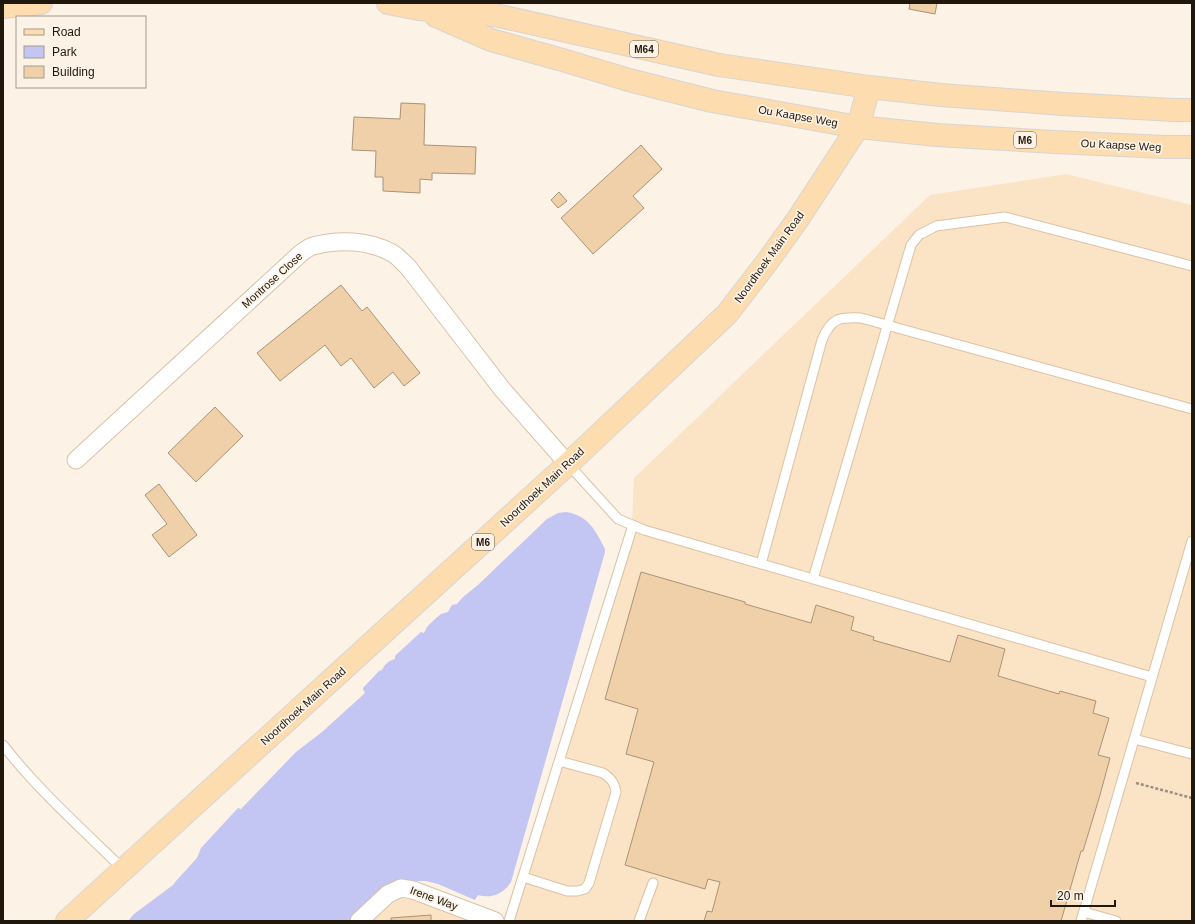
<svg xmlns="http://www.w3.org/2000/svg" width="1195" height="924" font-family="Arial,sans-serif">
	<style>
		.built { fill: #fbe3c5 }
		.green { fill: #c3c5f2 }
		.building { fill: #f0d0a9; stroke: #aa9376 }
		.lines { fill: none; stroke-linecap: round; stroke-linejoin: round }
		.lane-casing { stroke: #dac2a4; stroke-width: 11 }
		.street-casing { stroke: #dac2a4; stroke-width: 19 }
		.primary-casing { stroke: #d7d5d3; stroke-width: 24 }
		.path { stroke: #9a9084; stroke-width: 2.5; stroke-dasharray: 3 2; stroke-linecap: butt }
		.lane { stroke: #fff; stroke-width: 9 }
		.street { stroke: #fff; stroke-width: 17 }
		.primary { stroke: #fddcb0; stroke-width: 22 }
		.labels { text-anchor: middle; stroke-width: 3.5; stroke-linejoin: round; paint-order: stroke }
		.shield { fill: #fcf2e6; stroke: #63594e; stroke-width: 1 }
		.shield-label { font-size: 10px; font-weight: bold; fill: #21180d }
		.street-label { font-size: 11px; fill: #21180d; stroke: #fcf2e6 }
	</style>
	<rect width="100%" height="100%" fill="#fcf2e6"/>
	<!-- built -->
	<path class="built" d="M1066 174 1192 205V921H509L632 525 634 478 930 195Z
		M397 889 495 921H359Z"/>
	<!-- green -->
	<path class="green" d="M566 512C589 516 595 530 605 549V552L511 882C503 894 491 899 478 895L475 900 438 884 426 881H403L359 912 350 921H128L134 914 173 885 176 881 197 858 201 848 238 808 241 809 296 752 322 732 364 694 365 692 363 690V688L379 671 382 670C385 664 388 661 395 659V656L397 654 421 632 424 633 427 627 435 619 441 614 448 612 452 605 457 604 462 598 479 584 547 519 558 513Z"/>
	<!-- building -->
	<path class="building" d="M910 3H937L935 14 909 9Z
		M401 103 425 104 424 145 476 147 475 174 432 173V180L420 179V193L383 191V177H375L376 151 352 150 354 117 400 119Z
		M641 145 662 169 633 196 644 208 593 254 561 218Z
		M559 192 567 201 558 208 551 200Z
		M341 285 362 311 367 307 420 373 404 386 393 372 374 388 351 358 341 366 325 345 280 381 257 353Z
		M215 407 243 436 196 482 168 453Z
		M159 484 197 535 169 557 152 535 167 524 145 495Z
		M641 572 745 602V604L811 623 816 605 854 617 851 630 874 637 873 640 950 662 958 635 1005 649 998 676 1059 694 1060 691 1096 701 1093 713 1109 718 1098 755 1110 758 1100 795 1083 851H1081L1061 921H704L707 911 712 912 720 882 708 879 705 889 625 865 654 762 626 754 638 709 605 699Z
		M431 915V921H391V918Z"/>
	<g class="lines">
		<!-- lane casing -->
		<g class="lane-casing">
			<path id="lane" d="M568 464 618 519 644 530 1152 677
				M761 564 822 340C831 318 839 317 861 318L1192 409
				M813 579 911 245 919 235 936 226 1005 217 1192 266
				M1134 739 1192 754
				M3 745C38 790 82 829 123 869
				M523 877 567 891H577L585 889 589 883 616 792C615 783 611 778 603 773L559 761
				M1084 912 1116 921
				M509 921 633 525
				M639 921 653 883
				M1081 921 1192 541"/>
		</g>
		<!-- street casing -->
		<g class="street-casing">
			<path id="street" d="M76 460 300 254C304 251 309 247 313 246 338 239 369 240 392 253 398 256 403 263 408 267L502 389 568 464
				M359 921 388 894 401 888 413 890 495 921"/>
		</g>
		<!-- primary casing -->
		<g class="primary-casing">
			<path id="primary" d="M388 3 419 9 495 15 719 65 869 87 941 95 1063 104 1174 110H1192
				M3 7 41 3
				M436 16 491 40 566 61 629 80 712 101 858 127 937 135 1054 142 1165 147H1192
				M67 921 568 464 727 314 767 262 798 219 858 127 869 87"/>
		</g>
		<!-- path -->
		<path class="path" d="M1136 783 1192 798"/>
		<!-- lane -->
		<use href="#lane" class="lane"/>
		<!-- street -->
		<use href="#street" class="street"/>
		<!-- primary -->
		<use href="#primary" class="primary"/>
	</g>
	<g class="labels">
		<!-- shield labels -->
		<g class="shield">
			<rect x="630" y="41" width="28" height="16" rx="3"/>
			<rect x="1014" y="132" width="22" height="16" rx="3"/>
			<rect x="472" y="534" width="22" height="16" rx="3"/>
		</g>
		<g class="shield-label">
			<text x="644" y="53">M64</text>
			<text x="1025" y="144">M6</text>
			<text x="483" y="546">M6</text>
		</g>
		<!-- street labels -->
		<g class="street-label">
			<text transform="translate(798 116) rotate(10)" y="4">Ou Kaapse Weg</text>
			<text transform="translate(1121 145) rotate(3)" y="4">Ou Kaapse Weg</text>
			<text transform="translate(769 257) rotate(-54)" y="4">Noordhoek Main Road</text>
			<text transform="translate(272 280) rotate(-42)" y="4">Montrose Close</text>
			<text transform="translate(542 487) rotate(-43)" y="4">Noordhoek Main Road</text>
			<text transform="translate(303 706) rotate(-42)" y="4">Noordhoek Main Road</text>
			<text transform="translate(434 898) rotate(20)" y="4">Irene Way</text>
		</g>
	</g>
	<!-- border -->
	<rect width="1195" height="924" fill="none" stroke="#21180d" stroke-width="8"/>
	<!-- legend -->
	<rect x="16" y="16" width="130" height="72" fill="#fcf2e6" stroke="#a49b8f"/>
	<rect x="24" y="29" width="20" height="6" fill="#fddcb0" stroke="#a49b8f"/>
	<text x="52" y="36" font-size="12" fill="#21180d">Road</text>
	<rect x="24" y="46" width="20" height="12" fill="#c3c5f2" stroke="#a49b8f"/>
	<text x="52" y="56" font-size="12" fill="#21180d">Park</text>
	<rect x="24" y="66" width="20" height="12" fill="#f0d0a9" stroke="#a49b8f"/>
	<text x="52" y="76" font-size="12" fill="#21180d">Building</text>
	<!-- scale -->
	<path d="M1051 900v6h64v-6" fill="none" stroke="#21180d" stroke-width="2"/>
	<text x="1057" y="900" font-size="12" fill="#21180d" stroke="#fcf2e6" stroke-width="3" paint-order="stroke">20 m</text>
</svg>
